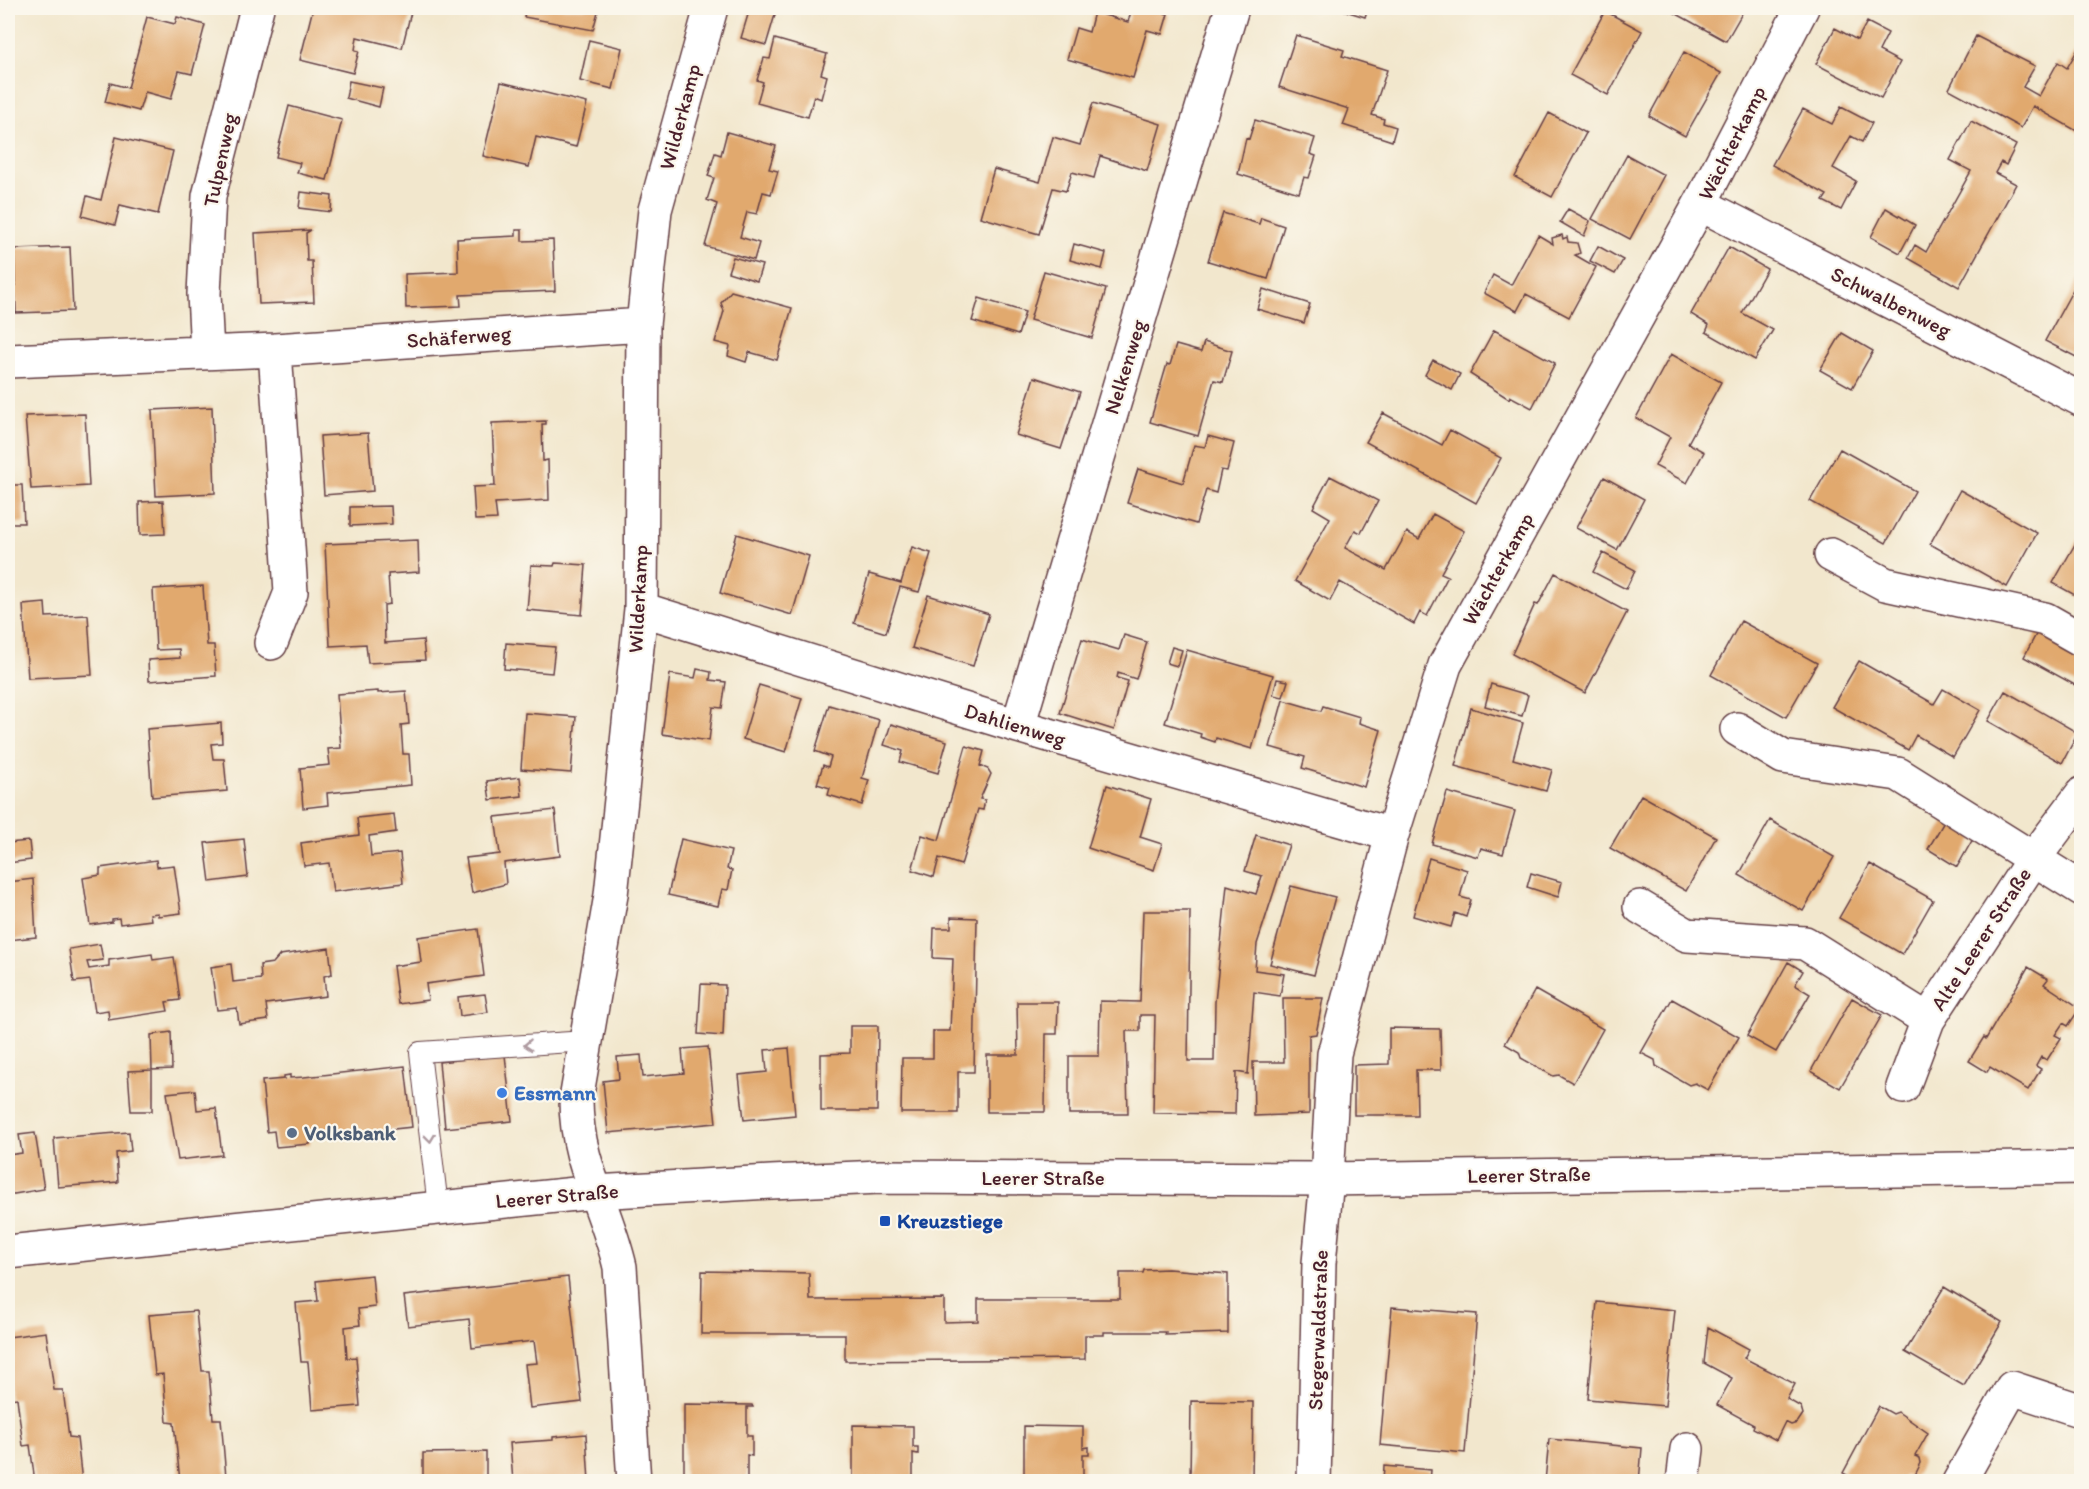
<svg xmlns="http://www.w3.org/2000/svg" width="2089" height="1489" font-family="Itim,sans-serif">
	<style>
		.building { fill: #e1a96e }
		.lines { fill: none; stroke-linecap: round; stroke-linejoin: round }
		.service-casing { stroke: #633d43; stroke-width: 22 }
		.minor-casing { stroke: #633d43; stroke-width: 36 }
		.tertiary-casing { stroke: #633d43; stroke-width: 36 }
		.service { stroke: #fff; stroke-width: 20 }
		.minor { stroke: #fff; stroke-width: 33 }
		.tertiary { stroke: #fff; stroke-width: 33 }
		.oneway { stroke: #ae9aa0 }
		.shop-dot { fill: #3f7fe0; stroke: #fbf7ec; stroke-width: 2 }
		.service-dot { fill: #5c6f8a; stroke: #fbf7ec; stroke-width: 2 }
		.transit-dot { fill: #1a4fb4; stroke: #fbf7ec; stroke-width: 2 }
		.labels { text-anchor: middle; stroke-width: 4.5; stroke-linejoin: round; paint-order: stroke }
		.street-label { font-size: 21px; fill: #4a1f2b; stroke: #fbf7ec }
		.shop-label { font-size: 21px; font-weight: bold; fill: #366cbe; stroke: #fbf7ec; text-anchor: start }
		.service-label { font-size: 21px; font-weight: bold; fill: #4e5e75; stroke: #fbf7ec; text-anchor: start }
		.transit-label { font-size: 21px; font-weight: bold; fill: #164399; stroke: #fbf7ec; text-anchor: start }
	</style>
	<rect width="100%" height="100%" fill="#fbf7ec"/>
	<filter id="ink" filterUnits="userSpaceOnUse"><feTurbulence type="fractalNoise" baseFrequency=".0167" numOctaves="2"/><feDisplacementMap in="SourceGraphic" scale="12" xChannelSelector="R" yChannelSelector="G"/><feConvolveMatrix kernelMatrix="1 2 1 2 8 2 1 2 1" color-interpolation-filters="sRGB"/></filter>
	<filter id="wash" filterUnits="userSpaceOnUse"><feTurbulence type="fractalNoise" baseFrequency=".008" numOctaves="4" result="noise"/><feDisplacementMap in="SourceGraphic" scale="24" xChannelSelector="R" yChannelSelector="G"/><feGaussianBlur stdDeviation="1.35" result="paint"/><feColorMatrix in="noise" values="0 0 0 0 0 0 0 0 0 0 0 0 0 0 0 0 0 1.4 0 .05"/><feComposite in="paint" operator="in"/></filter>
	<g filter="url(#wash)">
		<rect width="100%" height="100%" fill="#f2e7cd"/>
		<g id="blocks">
			<!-- building -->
			<path class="building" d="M313 8 354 10 355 8H412L402 48 357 37 355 50 359 51 353 73 300 60Z
				M526 8H599L593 30 524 17Z
				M750 8H777L766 45 741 38Z
				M1132 8H1145L1168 14 1162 34 1147 30 1133 78 1067 59 1076 28 1089 32 1094 12 1128 22Z
				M1336 8H1368L1365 17Z
				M1666 8H1745L1726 41Z
				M1605 11 1642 31 1608 95 1570 75Z
				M147 17 175 24 177 17 205 25 192 74 179 71 171 99 145 92 139 111 105 102 110 83 128 88Z
				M1867 22 1888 33 1879 51 1900 62 1881 98 1816 64 1835 28 1857 40Z
				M1296 35 1344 50 1342 56 1387 70 1372 115 1384 119 1383 123 1396 127 1392 141 1343 125 1349 109 1279 87Z
				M1976 36 2035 66 2023 87 2039 96 2058 62 2067 68 2082 42V134L2033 106 2021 128 1949 89Z
				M775 39 827 54 821 74 827 76 821 99 814 96 808 117 757 103 763 82 757 80 764 58 770 59Z
				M589 40 622 48 613 89 580 81Z
				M1684 52 1721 73 1685 136 1649 116Z
				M349 81 383 88 379 107 346 98Z
				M501 82 587 103 576 147 536 137 529 167 483 156Z
				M1093 103 1161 124 1147 171 1100 156 1094 178 1072 172 1066 191 1053 188 1039 234 980 217 994 169 1040 182 1053 137 1080 145Z
				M289 106 342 120 327 180 297 173 300 163 276 157Z
				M1841 107 1872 123 1862 142 1851 136 1833 168 1856 181 1841 210 1823 201 1827 195 1772 165 1803 109 1832 124Z
				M1549 113 1586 133 1552 197 1515 177Z
				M1255 120 1315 138 1310 154 1316 156 1309 178 1304 177 1299 193 1238 174 1246 138 1249 139Z
				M1971 121 2016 145 2006 165 2001 162 1995 173 2016 184 1959 287 1908 258 1915 245 1926 252 1971 171 1950 160Z
				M727 132 776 146 769 169 778 171 771 194 763 192 757 214 747 212 740 237 759 243 754 260 705 246 717 204 707 200 714 178 708 176 715 153 721 155Z
				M116 137 173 151 158 214 120 205 115 225 82 216 87 196 101 200Z
				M1627 155 1664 175 1630 239 1592 219Z
				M301 192 332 196 331 212 299 208Z
				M8 199 13 200 8 220Z
				M1886 208 1915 225 1900 253 1871 237Z
				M1568 209 1590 221 1584 236 1560 222Z
				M1223 213 1259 224 1261 218 1284 226 1268 279 1208 261Z
				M311 230 306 233 307 261H312L314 302 259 304 255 233Z
				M516 230H522V241L553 240 555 291 460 295 461 306 406 308 405 274 458 272 457 239 516 236Z
				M1538 235 1553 244 1552 238 1562 235 1563 239 1567 237 1568 242 1577 243 1580 253 1575 255 1596 267 1569 317 1526 294 1517 311 1484 293 1493 275 1511 285Z
				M1074 244 1106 253 1102 269 1070 260Z
				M1598 246 1623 260 1615 274 1590 261Z
				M70 247 73 311 16 313 14 249Z
				M1729 247 1767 269 1742 313 1773 330 1755 360 1706 332 1709 325 1691 314Z
				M733 257 762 265 757 281 728 272Z
				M1044 271 1106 289 1092 338 1030 320Z
				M2082 273V360L2045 341Z
				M1263 289 1310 304 1304 323 1257 309Z
				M731 291 792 308 777 360 749 352 746 362 728 356 730 346 715 342 724 311 721 303Z
				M979 298 1025 312 1018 335 972 321Z
				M1494 330 1555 363 1532 408 1510 396 1509 399 1470 374Z
				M1842 333 1873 351 1852 388 1820 370Z
				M1204 342 1232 351 1223 382 1214 380 1198 436 1150 422 1167 364 1170 365 1176 345 1201 352Z
				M1671 354 1721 382 1688 443 1704 452 1687 483 1655 466 1670 437 1636 418Z
				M1433 360 1460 374 1452 390 1425 375Z
				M1034 377 1080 392 1061 449 1016 435Z
				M212 407 215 493 156 496 152 410Z
				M1383 413 1442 445 1450 430 1501 458 1476 503 1366 442Z
				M85 414 89 486 31 489 25 416Z
				M546 421V424H542L543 461 548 460 549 500 495 503 497 519 475 520 473 487 495 486 492 423Z
				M368 433 373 491 324 495 320 436Z
				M1208 436 1234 443 1227 471 1221 470 1216 493 1206 490 1196 524 1127 503 1138 469 1183 483 1194 445 1205 447Z
				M1840 449 1915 491 1886 543 1810 501Z
				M1330 476 1378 501 1361 533 1355 530 1345 548 1386 570 1407 532 1419 539 1433 514 1464 531 1441 573 1448 576 1427 616 1420 612 1414 624 1340 582 1330 601 1295 581 1330 518 1313 508Z
				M1604 477 1644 499 1617 550 1576 528Z
				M8 485H22L24 523H8Z
				M1960 490 2037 533 2007 587 1930 544Z
				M163 501 165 534 140 535 139 502Z
				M391 506 392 524 350 526V507Z
				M2082 532V599L2053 583Z
				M737 534 809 556 792 615 720 593Z
				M418 540 419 572 388 574 390 604 384 605 385 643 423 640 425 660 368 663 366 644 330 646 325 544Z
				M912 547 931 553 919 592 900 587 886 633 854 623 869 574 901 583Z
				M1603 553 1635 570 1626 589 1593 572Z
				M555 563 586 565 582 615 527 610 531 565 554 566Z
				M1555 573 1627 612 1585 693 1512 654 1535 604 1538 605Z
				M203 586 207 645H214L216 676 149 681 148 660 180 658 179 649 156 650 153 589Z
				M928 595 989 614 973 666 912 648Z
				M45 603 46 617 88 615 92 675 28 678 23 605Z
				M1741 621 1817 663 1786 717 1711 675Z
				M2040 627 2082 650V689L2024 657Z
				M1124 635 1147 642 1136 679 1118 673 1117 678 1128 681 1114 730 1060 713 1082 639 1119 650Z
				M506 643 555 647 552 673 504 669Z
				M1172 647 1182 650 1177 666 1167 663Z
				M1187 650 1273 675 1252 749 1216 738 1215 742 1200 737 1201 734 1165 723Z
				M1859 661 1934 704 1943 689 1980 710 1953 757 1916 735 1908 750 1832 707Z
				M697 669 711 672 710 680 726 682 722 708 713 707 709 741 662 734 670 674 695 678Z
				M1277 679 1288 681 1283 697 1273 695Z
				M1491 684 1528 695 1522 716 1485 706Z
				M759 685 802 698 786 752 743 739Z
				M378 691V693L406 691 409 724 401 725 403 754H409L411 785 327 793 328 805 303 808 300 768 330 765 328 749 341 748 337 694Z
				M2005 691 2078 733 2062 763 1988 721Z
				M1283 700 1321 711 1323 706 1360 717 1359 723 1381 730 1364 787 1302 768 1305 757 1270 747Z
				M829 705 879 720 862 778 869 780 862 805 828 795 830 788 817 784 823 765 828 767 831 757 815 751Z
				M1471 708 1523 723 1513 759 1552 770 1546 791 1455 766Z
				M525 713 576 717 571 773 521 769Z
				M221 723 222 743 211 744 213 759H224L227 791 152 797 147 729Z
				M891 724 947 741 938 773 900 762 903 751 884 745Z
				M966 746 984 751 980 766 988 769 991 774 980 799 985 800 983 810 978 809 961 865 939 858 934 877 912 870 922 835 939 840Z
				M520 777 522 796 490 800 487 781Z
				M1107 785 1151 799 1140 837 1162 844 1154 870 1088 848Z
				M1447 792 1515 811 1503 854 1481 848 1478 857 1432 844Z
				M1641 795 1716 837 1686 891 1610 848Z
				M555 810 560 856 504 863 506 884 472 893 466 858 500 854 495 817Z
				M394 814 396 832 369 836 371 856 400 853 403 883 333 892 329 863 304 866 301 843 359 835 357 818Z
				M1770 820 1834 857 1803 911 1739 875Z
				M1945 820 1974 837 1957 867 1928 849Z
				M1256 835 1289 845 1257 944 1255 970 1284 974 1280 996 1254 992 1248 1074 1236 1072 1235 1114 1153 1113 1155 1015H1140V1031H1126L1128 1114H1069V1056H1099L1100 1001 1140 1002 1143 911H1190L1188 1061H1214L1215 1002 1227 885 1256 894 1262 876 1245 871Z
				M244 839 248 877 210 882 205 843Z
				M681 839 731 851 727 869 732 870 728 890 722 889 718 906 668 895Z
				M29 841 31 860 8 863V843Z
				M1429 858 1467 870 1460 897 1471 900 1466 917 1455 913 1451 927 1413 916Z
				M156 860 157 867 174 865 181 913 158 916V913L150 914 151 920 120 924 119 918 112 919V922L90 925 83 878 100 875V868Z
				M1870 864 1933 900 1902 954 1839 918Z
				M1531 873 1562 882 1558 897 1527 887Z
				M33 879 36 937 8 940V882Z
				M1291 886 1335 897 1314 975 1270 964Z
				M951 917 977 918 974 1072H958V1113H901L902 1058H933V1031H950L953 959 933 958 934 928H951Z
				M478 929 484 976 426 984 428 1000 398 1004 393 966 421 962 418 937Z
				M100 944 103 960 87 962 89 969 109 966V960L152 954 153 960 174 957 180 1000 166 1002 168 1011 109 1020 108 1010 95 1012 90 980 74 982 69 949Z
				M329 948 332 974 324 976 326 996 266 1004 268 1020 239 1024 237 1008 217 1010 211 967 231 964 233 982 261 979 260 965 273 963 280 955Z
				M1788 962 1803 971 1795 985 1810 994 1776 1052 1747 1036Z
				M2028 967 2048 979 2044 984 2080 1008 2068 1026 2063 1023 2055 1035 2061 1038 2047 1060 2041 1057 2036 1066 2041 1069 2028 1090 1990 1067 1987 1072 1969 1061 1984 1037 1986 1039Z
				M701 984 725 985 723 1036 698 1034Z
				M1535 990 1603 1029 1573 1083 1559 1075 1553 1076 1521 1058 1519 1052 1505 1044Z
				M485 994 488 1012 460 1016 458 997Z
				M1283 998H1323L1316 1034 1309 1035V1114L1254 1116 1253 1062H1284Z
				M1852 998 1882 1015 1840 1088 1811 1071Z
				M1672 999 1739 1037 1708 1090 1695 1083 1689 1085 1656 1066 1655 1060 1641 1053Z
				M1017 1002H1058L1057 1034H1046L1045 1112H987V1055H1018Z
				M850 1026H878L877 1111H821V1054L850 1053Z
				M1389 1028 1440 1029 1441 1070H1416L1417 1115H1354V1065L1389 1064Z
				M171 1032 172 1069 152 1070V1111H131L128 1071 152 1070 151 1035Z
				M708 1047 716 1123 608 1133 603 1081 619 1079 617 1057 641 1055 643 1077 684 1073 682 1049Z
				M789 1048 795 1115 744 1120 739 1075 767 1072 765 1050Z
				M505 1055 512 1121 445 1128 439 1062Z
				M405 1066 412 1127 310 1138V1144L276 1147 274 1131 267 1132 262 1081 284 1079V1076L290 1075V1078L304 1077Z
				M195 1090 197 1110 216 1108 222 1155 178 1160 167 1093Z
				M129 1132 131 1151 116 1153 118 1182 58 1187 54 1138Z
				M35 1133 44 1189 8 1195V1155L22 1153 19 1135Z
				M1168 1269 1228 1274V1333L1165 1335 1166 1332H1104V1335H1085V1359L845 1361V1334H701L702 1271 809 1273 810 1300 944 1299V1322L978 1321V1299H1120V1273H1143L1144 1270Z
				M372 1275 375 1307 358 1309 360 1325 345 1327 347 1358 356 1357 360 1406 312 1410 308 1362H301L296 1303 318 1301 316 1281Z
				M568 1277 582 1402 530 1408 525 1364 537 1363 534 1341 472 1348 469 1319 408 1326 404 1296Z
				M1944 1287 2002 1322 1964 1386 1905 1352Z
				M1597 1302 1675 1310 1665 1406 1588 1399Z
				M1392 1307 1477 1314 1465 1453 1380 1445Z
				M196 1311 202 1371H209L213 1419H221L226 1477 180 1481 174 1423 167 1422 163 1374 155 1375 149 1315Z
				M1708 1327 1749 1349 1744 1358 1795 1384 1787 1399 1801 1407 1803 1414 1797 1423 1791 1425 1785 1422 1776 1440 1753 1428 1754 1425 1717 1405 1732 1378 1704 1363Z
				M46 1332 54 1390H63L69 1437 77 1438 82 1482H35L30 1445 23 1446 17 1398 9 1399 8 1337Z
				M1191 1401 1253 1402 1252 1482H1190Z
				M684 1404 752 1405 753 1407H747V1436H752V1456L747 1455V1482H684Z
				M1879 1406 1893 1414 1898 1412 1928 1433 1915 1456 1920 1458 1921 1463 1914 1477 1904 1476 1902 1482H1860L1843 1473Z
				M853 1425 913 1426V1447H918V1454L913 1453V1482H853Z
				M1024 1426 1083 1427V1448L1089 1447V1454H1083V1482H1024Z
				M586 1434 589 1482H513L510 1443 553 1440V1437Z
				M1549 1439 1642 1448 1639 1482H1545Z
				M486 1452V1482H423V1453Z
				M1384 1466 1431 1470 1430 1482H1383Z"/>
		</g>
	</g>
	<g filter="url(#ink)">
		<use href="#blocks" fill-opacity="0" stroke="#633d43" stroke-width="1.5"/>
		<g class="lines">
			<!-- service casing -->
			<g class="service-casing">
				<path id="service" d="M438 1207 420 1052 586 1041"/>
			</g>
			<!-- minor casing -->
			<g class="minor-casing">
				<path id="minor" d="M1700 204 2082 400
					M207 352 204 294 209 196 257 8
					M8 361 275 350 643 325
					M1831 555 1885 584 2045 619 2082 640
					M641 609 1018 726 1392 835
					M271 643 291 592 275 350
					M1018 726 1232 8
					M1737 729 1783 757 1898 774 2082 889
					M1640 907 1687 935 1805 943 1928 1020
					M1903 1087 1928 1020 2034 858 2082 794
					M634 1482 620 1267C606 1206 576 1164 576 1100L611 895 641 609 643 325 655 210 711 8
					M1314 1482 1319 1263 1327 1179 1334 1054 1392 835 1445 665 1700 204 1802 8
					M1683 1482 1687 1449
					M1959 1482 2012 1388 2082 1411"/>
			</g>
			<!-- tertiary casing -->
			<g class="tertiary-casing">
				<path id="tertiary" d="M8 1252 595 1192 771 1182 880 1177 1327 1179 2082 1167"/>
			</g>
			<!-- service -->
			<use href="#service" class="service"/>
			<!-- minor -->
			<use href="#minor" class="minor"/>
			<!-- tertiary -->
			<use href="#tertiary" class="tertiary"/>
		</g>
		<!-- one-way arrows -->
		<defs><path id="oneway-chevron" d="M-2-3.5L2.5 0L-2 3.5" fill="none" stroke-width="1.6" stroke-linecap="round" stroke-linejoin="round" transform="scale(1.5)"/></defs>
		<g class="oneway">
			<use href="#oneway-chevron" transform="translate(528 1045) rotate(176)"/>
			<use href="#oneway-chevron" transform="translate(430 1138) rotate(83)"/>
		</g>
	</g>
	<!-- markers -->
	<circle class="shop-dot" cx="502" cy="1093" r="6"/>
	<circle class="service-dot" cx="292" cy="1133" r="6"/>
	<rect class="transit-dot" x="879" y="1215" width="12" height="12" rx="3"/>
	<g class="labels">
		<!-- street labels -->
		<g class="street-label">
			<text transform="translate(680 117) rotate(-75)" y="7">Wilderkamp</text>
			<text transform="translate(1732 143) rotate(-63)" y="7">Wächterkamp</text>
			<text transform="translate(220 160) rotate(-78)" y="7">Tulpenweg</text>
			<text transform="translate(1891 302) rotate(27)" y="7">Schwalbenweg</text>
			<text transform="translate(459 337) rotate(-4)" y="7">Schäferweg</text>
			<text transform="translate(1125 367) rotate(-73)" y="7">Nelkenweg</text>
			<text transform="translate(1498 569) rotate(-61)" y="7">Wächterkamp</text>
			<text transform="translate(638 599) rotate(-87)" y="7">Wilderkamp</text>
			<text transform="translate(1015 725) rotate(17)" y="7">Dahlienweg</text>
			<text transform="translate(1981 939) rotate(-57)" y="7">Alte Leerer Straße</text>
			<text transform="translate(1529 1175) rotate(-1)" y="7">Leerer Straße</text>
			<text x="1043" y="1185">Leerer Straße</text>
			<text transform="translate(557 1196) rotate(-5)" y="7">Leerer Straße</text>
			<text transform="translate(1318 1330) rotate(-88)" y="7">Stegerwaldstraße</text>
		</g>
		<!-- shop labels -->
		<g class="shop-label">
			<text x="514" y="1100">Essmann</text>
		</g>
		<!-- service labels -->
		<g class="service-label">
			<text x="304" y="1140">Volksbank</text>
		</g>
		<!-- transit labels -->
		<g class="transit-label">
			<text x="897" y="1228">Kreuzstiege</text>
		</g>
	</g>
	<!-- margin -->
	<rect width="2089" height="1489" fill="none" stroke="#fbf7ec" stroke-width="30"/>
</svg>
